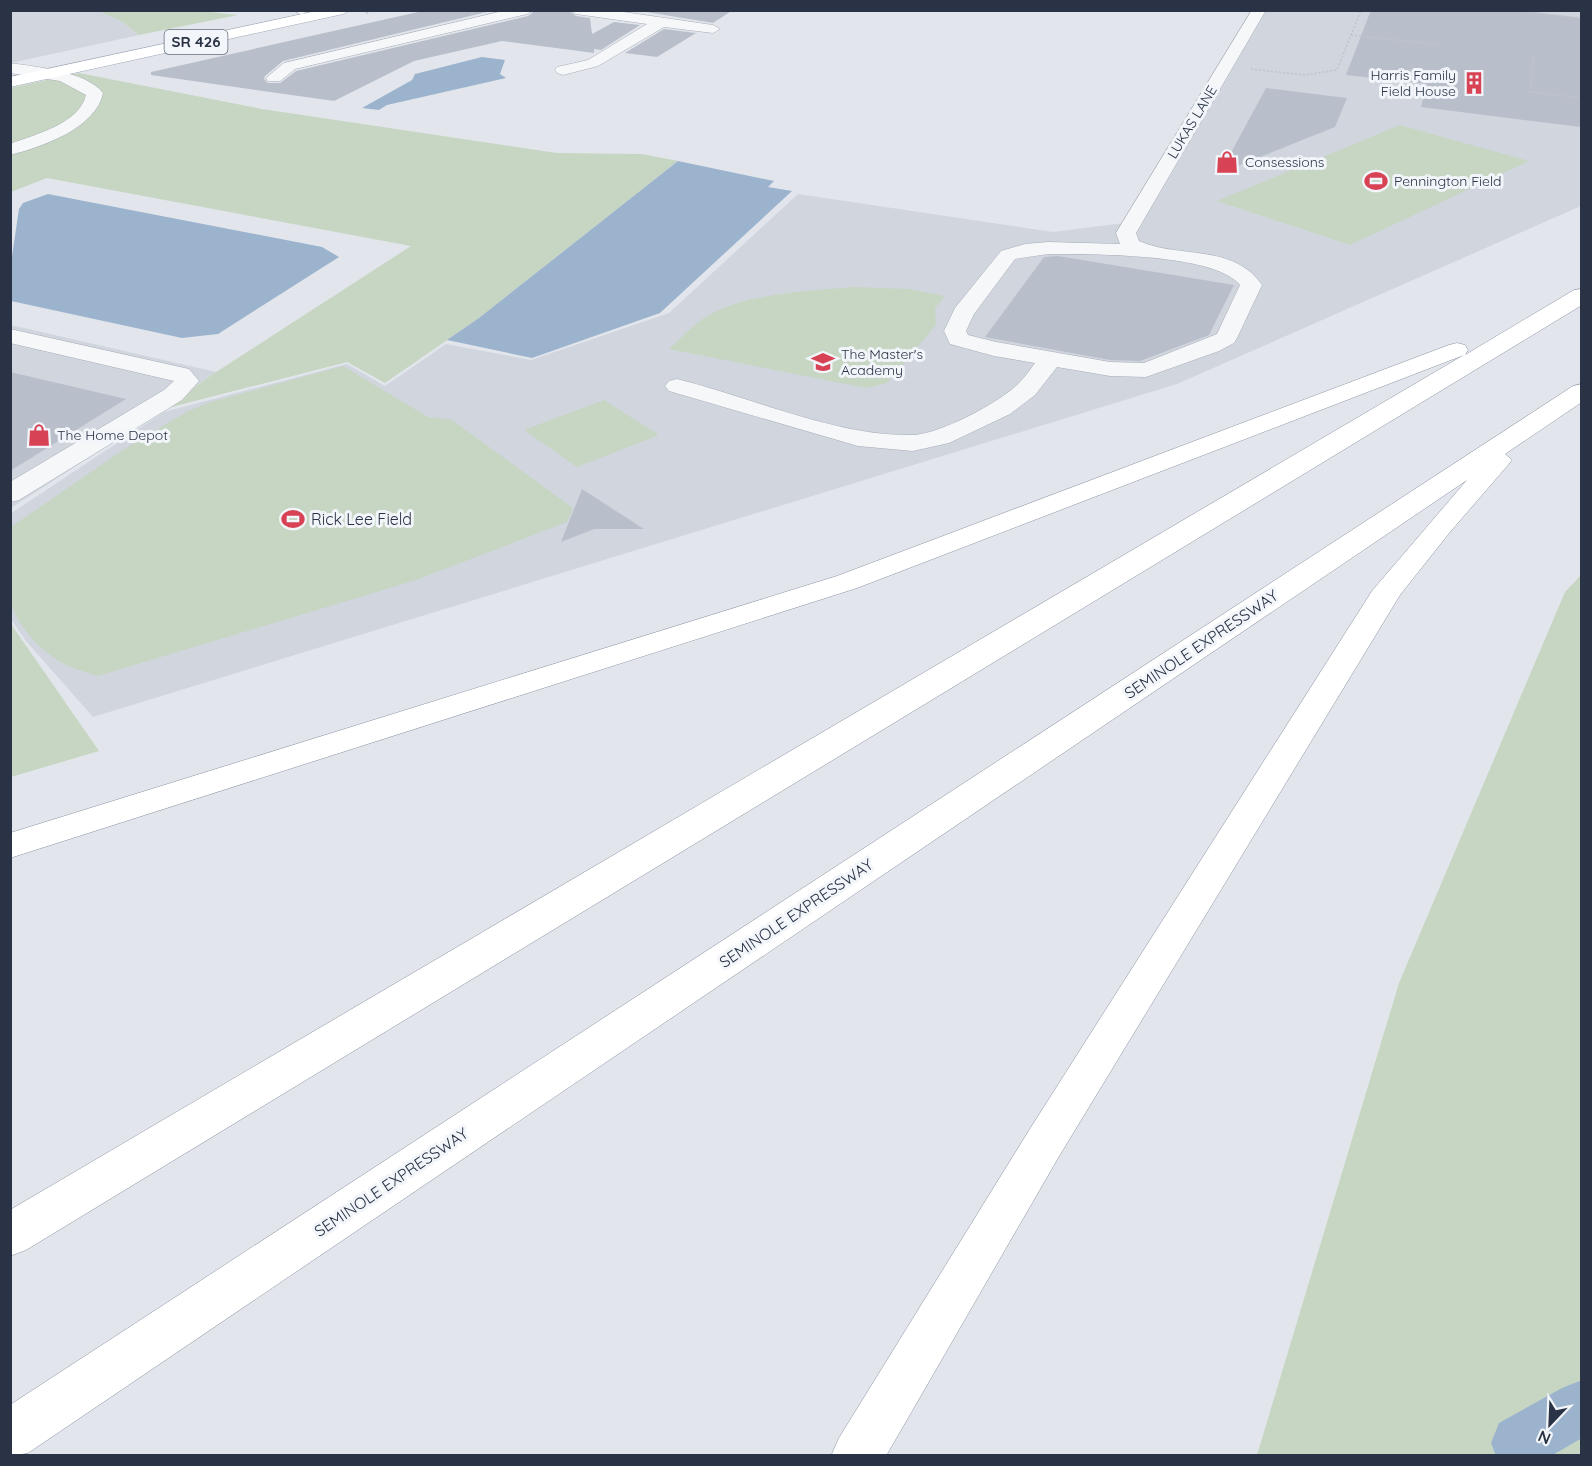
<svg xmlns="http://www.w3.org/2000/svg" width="1592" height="1466" font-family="Quicksand,sans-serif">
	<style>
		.built { fill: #d0d5de }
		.green { fill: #c7d6c3 }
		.water { fill: #9cb3cd }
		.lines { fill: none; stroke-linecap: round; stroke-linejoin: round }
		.canal { fill: #9cb3cd; fill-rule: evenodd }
		.building { fill: #b9bfca }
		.minor-casing { stroke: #a7adb7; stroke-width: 1 }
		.major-casing { stroke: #a1aab8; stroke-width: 1 }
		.highway-casing { stroke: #8993a3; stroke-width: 1 }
		.path { stroke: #c1c4ca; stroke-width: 1.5; stroke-dasharray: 2 2; stroke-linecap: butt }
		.minor { fill: #f6f7f9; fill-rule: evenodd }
		.major { fill: #fff; fill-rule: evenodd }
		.highway { fill: #fff; fill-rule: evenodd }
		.labels { text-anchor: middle; stroke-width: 6; stroke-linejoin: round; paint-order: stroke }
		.far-poi-label { font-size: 14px; fill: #293345; stroke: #f2f5f9; text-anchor: start }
		.far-street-label { font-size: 14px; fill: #293345; stroke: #f2f5f9 }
		.shield { fill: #f2f5f9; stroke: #656d7b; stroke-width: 1.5 }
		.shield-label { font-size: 15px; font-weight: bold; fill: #293345 }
		.poi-label { font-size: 16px; fill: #293345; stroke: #f2f5f9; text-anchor: start }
		.street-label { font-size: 16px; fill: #293345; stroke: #f2f5f9 }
	</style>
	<rect width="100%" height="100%" fill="#e2e6ec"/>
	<!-- built -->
	<path class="built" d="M10 11H98L121 21 139 35 11 63Z
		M1259 11H1581V206L1177 384 93 717 26 641 11 619 10 514 164 412 347 364 385 386 446 344 531 360 669 313 798 194 1053 232 1132 222Z
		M11 325 216 372 164 409 11 508Z"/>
	<!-- green -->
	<path class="green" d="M200 11 238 15 139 35 121 21 98 11Z
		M79 73 262 109 557 153 642 154 678 161 479 318 385 383 347 362 164 409 216 372 411 246 47 178 11 192 10 88Z
		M1400 125 1529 161 1350 245 1217 201Z
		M854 287 909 289 945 296 935 308 936 325 887 383 866 388 669 349C680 339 692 326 704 318 745 293 807 291 854 287Z
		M343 366 428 417 452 420 573 508 567 522 416 580 98 676C85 672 70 668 59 661 38 648 13 622 10 596 8 574 10 549 11 527L123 450 188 411 211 402Z
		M604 400 659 435 577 467 524 430Z
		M1581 575V1455H1257L1399 983 1565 592Z
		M11 624 99 751 11 777Z"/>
	<!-- water -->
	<path class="water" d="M482 57 505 60 500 74 506 78 387 105 379 110 362 108 412 80 415 74Z
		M678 161 774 181 768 187 792 191 660 313 532 358 447 340 479 318Z
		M48 194 322 247 339 257 218 334 182 338 11 301V263L19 209 23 203Z"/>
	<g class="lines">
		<!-- canal -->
		<path class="canal" d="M1582 1380V1438L1551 1456H1496L1491 1443 1499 1423 1562 1388Z"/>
	</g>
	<!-- building -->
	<path class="building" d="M427 10H495L283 61 265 76 264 79 268 83H280L296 71 528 16 536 10H567L576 16 590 18 592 34 614 22 640 25 601 50 594 49V53L502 41 414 61 334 101 151 75V72Z
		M635 10H733L713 23Z
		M1371 10H1518L1581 18V127L1421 107 1427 84 1346 75Z
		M664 29 696 33 657 57 625 53Z
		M1266 88 1347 98 1335 127 1220 173Z
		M1058 256 1234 285 1209 335 1140 361 1110 360 985 337 1044 257Z
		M10 372 126 399 10 471Z
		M582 489 644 529H594L561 542Z"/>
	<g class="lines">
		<!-- minor casing -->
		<g class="minor-casing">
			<path id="minor" d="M294 10H308V11L301 15Z
				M507 10H534L527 14 295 69 280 81H268L266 78 284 63Z
				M569 10H610L713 25 720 29 713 33 664 27 598 66 563 75 557 73 555 70 557 67 588 60 647 24 576 14Z
				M1252 10H1266L1136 233 1139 241C1179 259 1233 243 1262 285L1237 338 1234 343 1219 351 1146 377 1110 376 1057 367 1035 395 1010 414 949 443 913 451 858 446 669 391 665 386 669 381 677 379C750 397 838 437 912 435 938 435 999 403 1018 384 1024 378 1030 370 1035 363L994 356 950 344 944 331 955 308 1001 251 1025 244 1048 242 1120 244 1116 233ZM1048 254C1089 254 1215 253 1240 285L1217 334 1144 363 1110 362 996 342 968 335 966 331 974 314 1015 259Z
				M10 63C36 67 86 71 103 93 96 128 42 147 10 155V144C36 134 79 124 86 95L60 81 10 73Z
				M10 329 189 369 199 381 182 400 19 500 10 502V482L164 390 174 381 10 343Z"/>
		</g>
		<!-- major casing -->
		<g class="major-casing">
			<path id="major" d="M321 10H350L343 14 10 87V77Z"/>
		</g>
		<!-- highway casing -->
		<g class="highway-casing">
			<path id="highway" d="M1582 289V305L26 1250 10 1256V1210L1464 355 857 588 10 858V833L837 576 1449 345 1457 343 1465 345 1468 350 1465 355 1574 290Z
				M1582 384V402L1505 454 1512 460 1508 465 1450 532 1400 595 1058 1158 886 1456H831L839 1438 1028 1132 1372 591 1467 480 28 1453 10 1456V1405L1573 386Z"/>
		</g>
		<!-- path -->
		<path class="path" d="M1504 10 1582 18
			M366 13 376 10
			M1351 35 1442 45
			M1534 55 1530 92 1582 98
			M1251 69 1305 75 1337 70 1361 10"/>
		<!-- minor -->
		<use href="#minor" class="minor"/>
		<!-- major -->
		<use href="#major" class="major"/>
		<!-- highway -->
		<use href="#highway" class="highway"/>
	</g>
	<!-- icons -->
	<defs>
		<g id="building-bare" transform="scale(1.8)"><path d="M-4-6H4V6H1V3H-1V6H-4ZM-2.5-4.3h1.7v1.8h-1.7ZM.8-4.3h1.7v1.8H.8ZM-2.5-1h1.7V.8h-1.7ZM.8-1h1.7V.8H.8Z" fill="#d74255" stroke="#f2f5f9" stroke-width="2.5" paint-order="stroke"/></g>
		<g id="shop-bare" transform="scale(1.8)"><path d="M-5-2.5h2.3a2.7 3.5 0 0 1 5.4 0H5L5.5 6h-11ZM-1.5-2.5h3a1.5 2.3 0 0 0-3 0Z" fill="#d74255" stroke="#f2f5f9" stroke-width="2.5" paint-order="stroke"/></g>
		<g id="stadium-bare" transform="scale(1.8)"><path d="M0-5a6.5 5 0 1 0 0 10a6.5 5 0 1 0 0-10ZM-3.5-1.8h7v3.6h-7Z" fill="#d74255" stroke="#f2f5f9" stroke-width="2.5" paint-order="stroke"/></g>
		<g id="school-bare" transform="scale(1.8)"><path d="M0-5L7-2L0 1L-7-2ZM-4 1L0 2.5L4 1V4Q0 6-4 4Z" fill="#d74255" stroke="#f2f5f9" stroke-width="2.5" paint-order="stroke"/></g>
	</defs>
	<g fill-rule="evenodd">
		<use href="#building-bare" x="1474" y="83"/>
		<use href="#shop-bare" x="1227" y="162"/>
		<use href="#stadium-bare" x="1376" y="181"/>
		<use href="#school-bare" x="823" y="362"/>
		<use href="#shop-bare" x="39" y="435"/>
		<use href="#stadium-bare" x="293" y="519"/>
	</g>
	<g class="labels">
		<!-- far-poi labels -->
		<g class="far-poi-label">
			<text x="1456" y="80" text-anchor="end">Harris Family<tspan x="1456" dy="16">Field House</tspan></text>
			<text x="1245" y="167">Consessions</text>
			<text x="1394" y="186">Pennington Field</text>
			<text x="841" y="359">The Master's<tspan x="841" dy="16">Academy</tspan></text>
			<text x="57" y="440">The Home Depot</text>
		</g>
		<!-- far-street labels -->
		<g class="far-street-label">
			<text transform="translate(1192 122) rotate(-59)" y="5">LUKAS LANE</text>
		</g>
		<!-- shield labels -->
		<rect class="shield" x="164.5" y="30" width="63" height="24" rx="4.5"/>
		<g class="shield-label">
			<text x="196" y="47">SR 426</text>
		</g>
		<!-- poi labels -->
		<g class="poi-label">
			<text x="311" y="525">Rick Lee Field</text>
		</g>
		<!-- street labels -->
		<g class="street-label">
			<text transform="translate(1201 644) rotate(-34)" y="6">SEMINOLE EXPRESSWAY</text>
			<text transform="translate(796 913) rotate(-34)" y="6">SEMINOLE EXPRESSWAY</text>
			<text transform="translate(391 1182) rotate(-34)" y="6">SEMINOLE EXPRESSWAY</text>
		</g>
	</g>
	<!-- border -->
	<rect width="1592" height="1466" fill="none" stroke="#293345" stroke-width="24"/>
	<!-- north arrow -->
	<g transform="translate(1550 1424) rotate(203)" stroke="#f2f5f9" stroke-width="4.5" paint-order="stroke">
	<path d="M0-4.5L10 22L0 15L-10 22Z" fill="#293345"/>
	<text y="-9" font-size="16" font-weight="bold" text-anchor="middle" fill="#293345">N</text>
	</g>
</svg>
